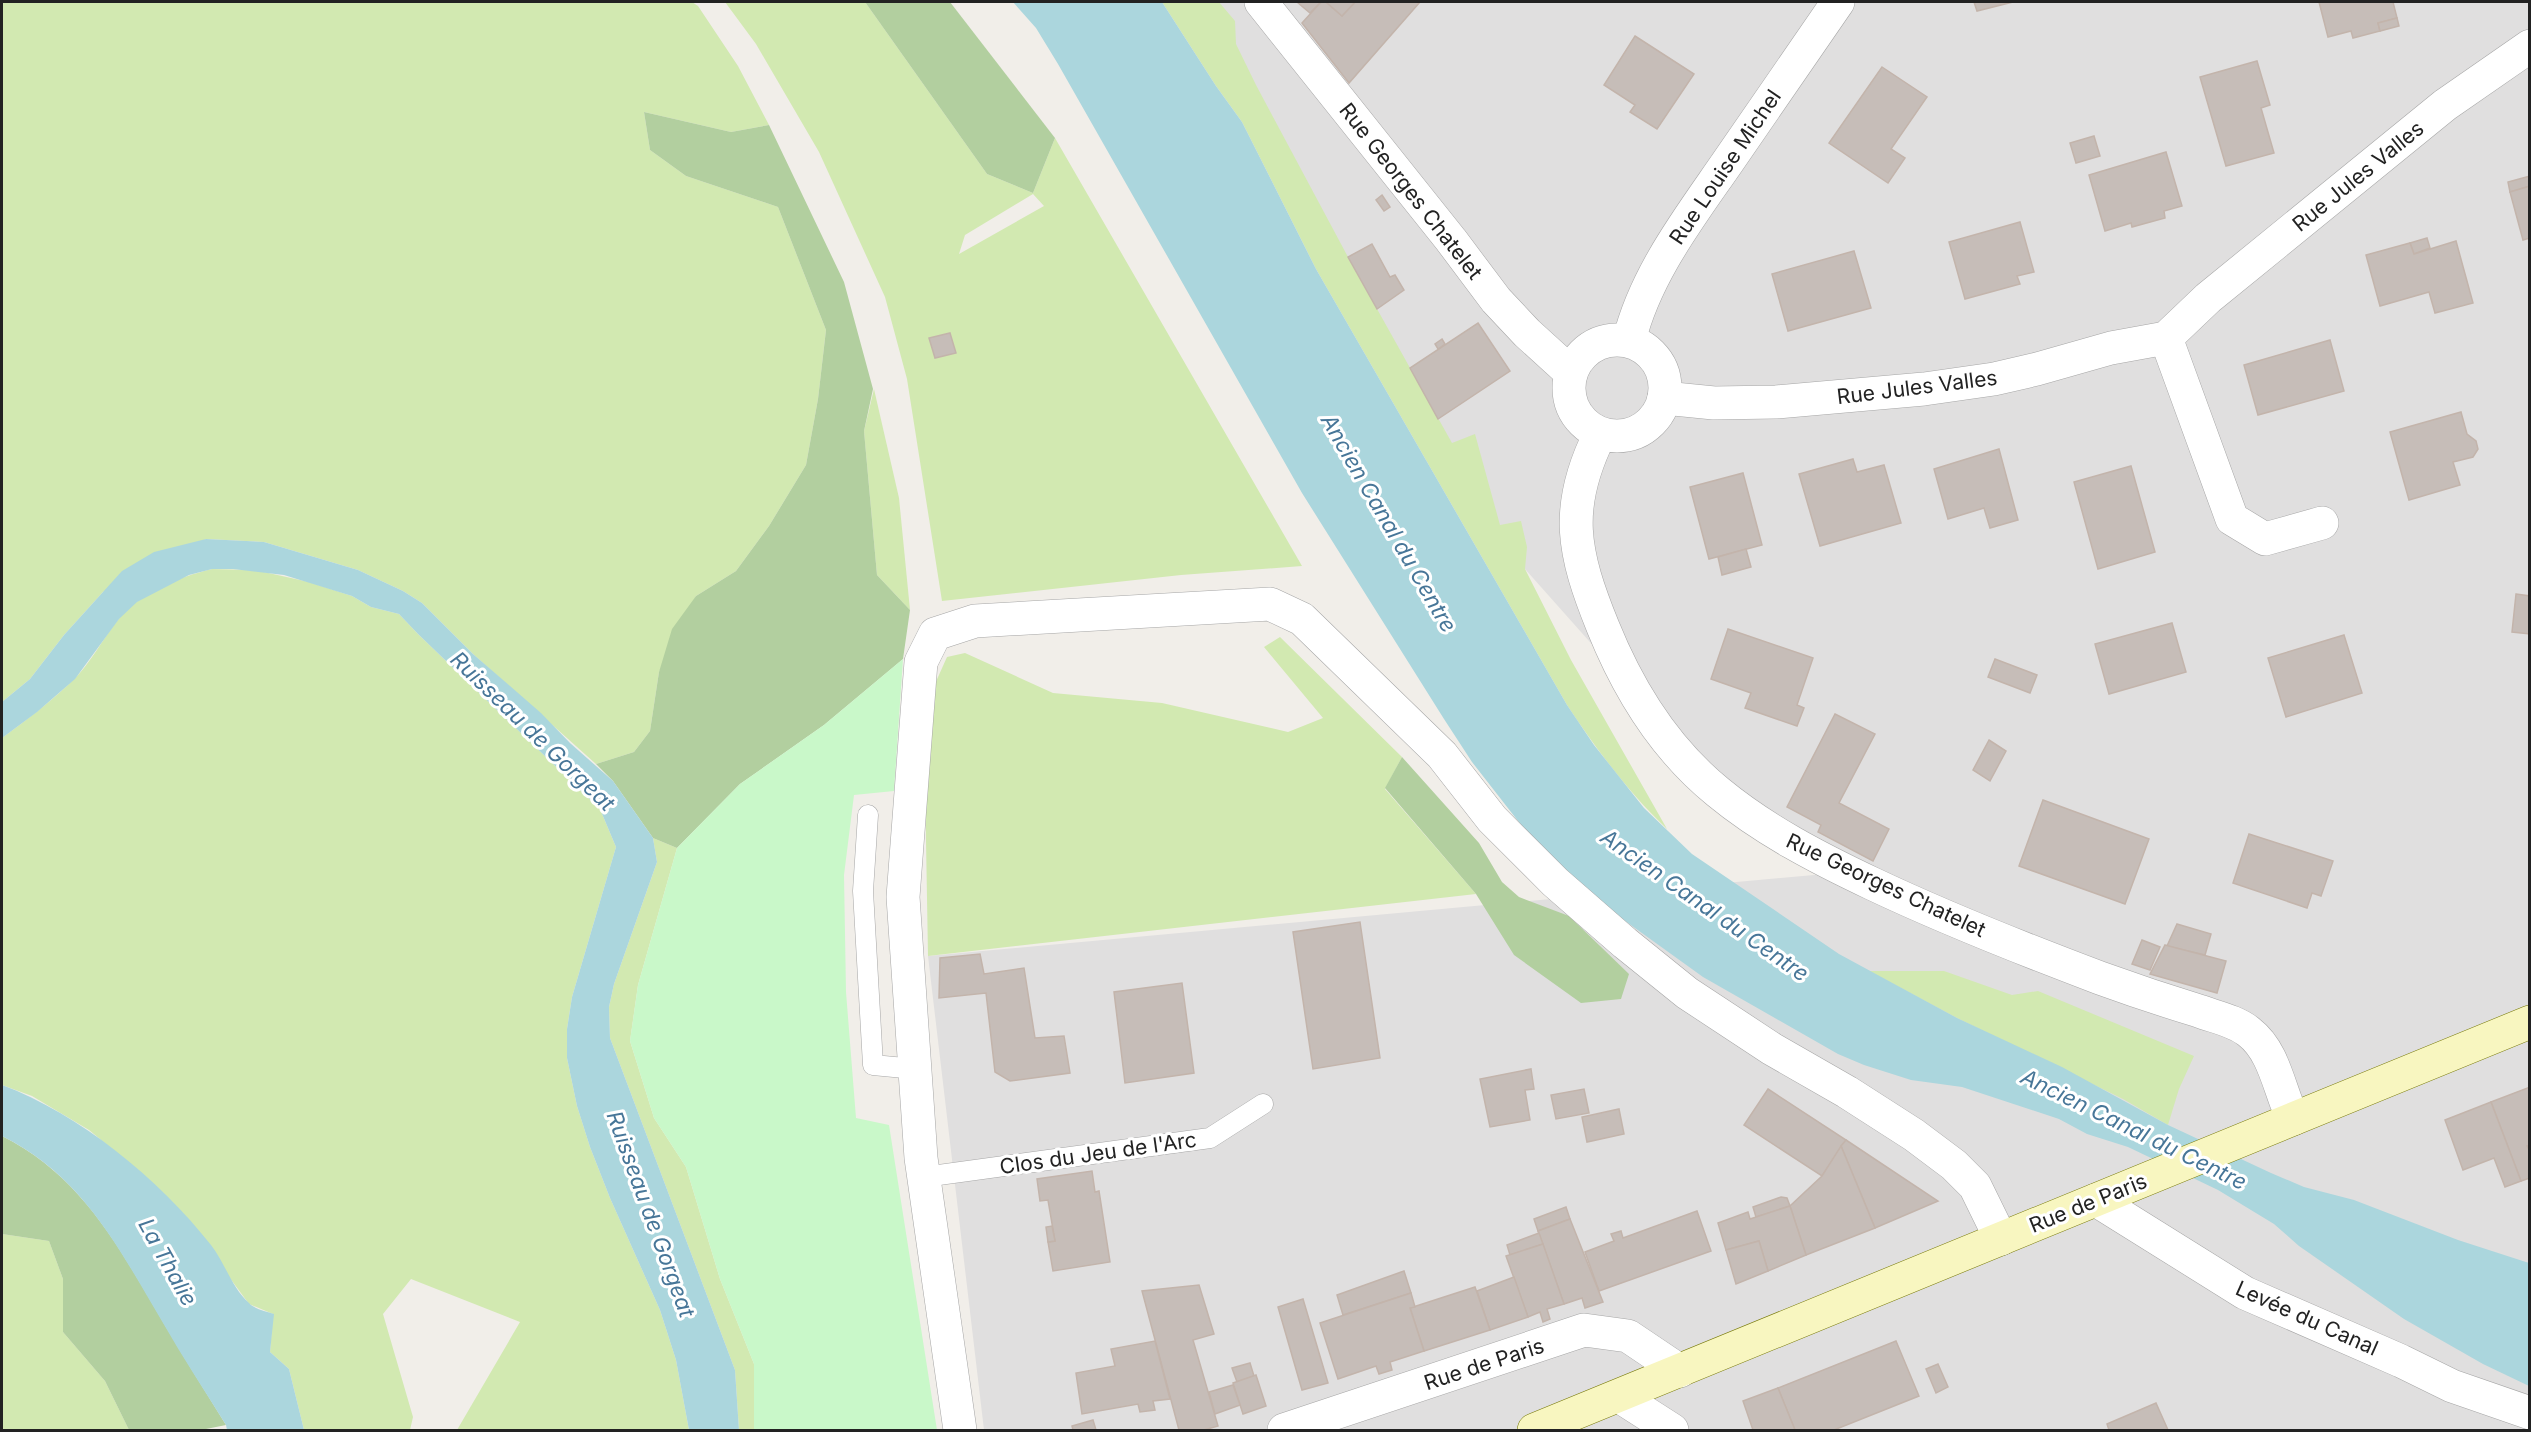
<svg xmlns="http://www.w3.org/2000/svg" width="2531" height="1432" font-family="Inter,sans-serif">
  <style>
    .residential { fill: #e0dfdf }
    .grass { fill: #d2e9b1; fill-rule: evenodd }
    .forest { fill: #b2cf9f }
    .park { fill: #c9f8c9 }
    .water { fill: #abd6dd }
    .building { fill: #c6bdb8; stroke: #c3b4ab; stroke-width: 1.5 }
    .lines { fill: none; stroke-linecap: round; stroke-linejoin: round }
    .service-casing { stroke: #a6a6a6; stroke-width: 21 }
    .minor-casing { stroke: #a6a6a6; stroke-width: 34 }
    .secondary-casing { stroke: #777908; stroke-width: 34 }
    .service { stroke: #fff; stroke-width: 20 }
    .minor { stroke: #fff; stroke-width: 33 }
    .secondary { stroke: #f8f6c0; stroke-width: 33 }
    .labels { text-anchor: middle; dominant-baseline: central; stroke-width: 6; stroke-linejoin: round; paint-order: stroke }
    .street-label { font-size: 21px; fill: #222; stroke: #fff }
    .water-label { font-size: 22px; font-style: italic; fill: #477698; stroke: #fff }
  </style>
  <rect width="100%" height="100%" fill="#f1eee9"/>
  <path class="residential" d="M1167,2H2529V1430H984L928,956L1847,872L1717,785L1525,569Z"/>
  <g class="grass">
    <path d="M2,2H692L698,6L738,66L769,125L731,132L644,112L650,150L686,176L778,207L826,330L818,399L806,465L769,526L736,571L696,596L659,672L650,731L634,752L596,764L473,654L422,603L403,591L358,570L264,542L206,539L103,592L64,635L30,679L2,702Z"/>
    <path d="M725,2H865L987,174L1033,193L1055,138L1302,566L1181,575L942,601L907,379L885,297L819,152L756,44ZM1033,194L1044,206L959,254L965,235Z"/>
    <path d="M1162,2H1219L1235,21L1236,44L1256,85L1348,257L1452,443L1475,434L1500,525L1521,521L1527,547L1525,569L1571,660L1667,829C1628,792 1597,750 1567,705L1316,269L1242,122L1216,86Z"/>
    <path d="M874,389L899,498L910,610L877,575L864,431Z"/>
    <path d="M212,569L255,570L309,582L352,596L371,607L399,614L418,634L600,809L616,847L572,997L567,1029V1058L577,1106L590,1147L610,1198L660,1310L676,1360L689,1430H457L520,1322L411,1279L383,1314L413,1417L410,1430H304L289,1369L270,1352L273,1314L249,1304L182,1213L140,1172L89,1130L32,1096L2,1085V738C26,720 51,702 73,680C90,664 102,640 117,621C138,593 179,577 212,569Z"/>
    <path d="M1280,637L1402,757L1385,789L1476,894L928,956L925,783L934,686L947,657L965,653L1053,693L1162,703L1288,732L1323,718L1264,647Z"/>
    <path d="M653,838L677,848L638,985L630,1041L654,1118L686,1167L720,1279L754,1364V1430H739L735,1370L610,1038L609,1007L614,984L657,862Z"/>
    <path d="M1869,971H1944L2012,995L2038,991L2194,1056L2179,1089L2168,1125L2123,1099L1957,1018Z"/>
    <path d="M2,1234L49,1241L63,1279V1332L105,1381L129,1430H2Z"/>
  </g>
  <g class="forest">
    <path d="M865,2H950L1055,138L1033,193L987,174Z"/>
    <path d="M644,112L731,132L769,125L844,282L873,389L864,431L877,575L910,610L903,659L824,725L740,784L677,848L653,838L613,781L596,764L634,752L650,731L659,672L672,629L696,596L736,571L769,526L806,465L818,399L826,330L778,207L686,176L650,150Z"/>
    <path d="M1402,757L1479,843L1502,882L1519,897L1569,916L1629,974L1621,999L1581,1003L1514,955L1476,894L1385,788Z"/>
    <path d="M2,1136C84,1177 121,1251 166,1327C185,1360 206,1392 226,1425L201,1430H129L105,1381L63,1332V1279L49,1241L2,1234Z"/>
  </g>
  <path class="park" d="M903,659L894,791L854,795L844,875L846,992L856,1118L889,1125L937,1430H754V1364L720,1279L686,1167L654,1118L630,1041L638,985L677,848L740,784L824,725Z"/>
  <g class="water">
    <path d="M1013,2H1162L1216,86L1242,122L1316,269L1567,705L1594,745L1644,808L1692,854L1839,954L1957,1018L2062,1067L2168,1125L2271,1173L2304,1187L2354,1200L2458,1240L2529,1263V1386L2483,1364L2404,1319L2299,1246L2274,1224L2218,1190L2128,1147L2087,1134L2059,1119L1962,1087L1911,1080L1864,1065L1838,1054L1703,977L1603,905L1529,835L1472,762L1444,719L1302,493L1058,64L1036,28Z"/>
    <path d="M206,539L264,542L358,570L403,591L422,603L473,654L541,713L570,743L613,781L653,838L657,862L614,984L609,1007L610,1038L735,1370L739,1430H689L676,1360L660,1310L610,1198L590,1147L577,1106L567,1058V1029L572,997L616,847L600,809L418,634L399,614L371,607L352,596L284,575L233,569H212L189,575L137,602L119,619L75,679L37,712L2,738V702L30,679L64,635L122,571L154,552Z"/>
    <path d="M2,1085C80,1114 159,1179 211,1245C225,1263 232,1288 249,1303C254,1309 266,1311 274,1314L270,1352L289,1369L304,1430H227L226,1425C205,1391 183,1358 163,1323C119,1249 83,1176 2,1136Z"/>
  </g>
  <g class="building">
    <path d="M1297,2H1321L1310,13Z"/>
    <path d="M1321,2H1326L1342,16L1355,2H1420L1349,83L1302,23Z"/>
    <path d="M1326,2H1355L1342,16Z"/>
    <path d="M1974,2H2013L1977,11Z"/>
    <path d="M2319,2H2393L2397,18L2378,23L2380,31L2353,38L2351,31L2328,37Z"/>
    <path d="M2397,18L2399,26L2380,31L2378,23Z"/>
    <path d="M1635,36L1694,74L1657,129L1630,112L1635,105L1604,85Z"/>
    <path d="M2257,61L2270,105L2261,108L2274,153L2226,166L2200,77Z"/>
    <path d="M1882,67L1927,97L1891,149L1905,158L1888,183L1829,143Z"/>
    <path d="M2094,136L2100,156L2076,163L2070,143Z"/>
    <path d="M2166,152L2182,206L2164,211L2165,218L2132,227L2131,223L2105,231L2089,175Z"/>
    <path d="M2530,176V186L2510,192L2508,182Z"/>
    <path d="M2530,186V238L2523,240L2510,192Z"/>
    <path d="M1382,195L1390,207L1384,211L1376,200Z"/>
    <path d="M2020,222L2034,272L2017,276L2020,284L1965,299L1949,242Z"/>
    <path d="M2427,238L2430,248L2414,254L2410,243Z"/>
    <path d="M2456,241L2473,303L2435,313L2429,292L2380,306L2366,255L2410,243L2414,254Z"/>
    <path d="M1372,244L1390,277L1395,275L1404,290L1377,309L1348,257Z"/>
    <path d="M1854,251L1871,308L1788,331L1772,274Z"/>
    <path d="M1478,323L1510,371L1438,419L1410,368Z"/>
    <path d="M950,333L956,353L935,358L929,338Z"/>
    <path d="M1442,339L1445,344L1438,349L1435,344Z"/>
    <path d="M2330,340L2344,391L2258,415L2244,365Z"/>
    <path d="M2461,412L2467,434L2476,441L2478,449L2473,457L2453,462L2460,485L2409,500L2390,432Z"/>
    <path d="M1999,449L2018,520L1990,528L1984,508L1948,519L1934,469Z"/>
    <path d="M1853,459L1857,472L1884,465L1901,523L1820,546L1799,474Z"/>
    <path d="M2131,466L2155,552L2098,569L2074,482Z"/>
    <path d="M1743,473L1762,545L1709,559L1690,487Z"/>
    <path d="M1746,549L1751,567L1722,575L1718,557Z"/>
    <path d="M2516,594L2530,596V634L2512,632Z"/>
    <path d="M2172,623L2186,672L2109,694L2095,644Z"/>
    <path d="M1728,629L1813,658L1797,705L1804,708L1797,726L1745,708L1751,693L1711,679Z"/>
    <path d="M2344,635L2362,693L2286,717L2268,658Z"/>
    <path d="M1995,659L2037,675L2030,693L1988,677Z"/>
    <path d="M1835,714L1875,734L1839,803L1889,829L1873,861L1818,832L1821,825L1787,807Z"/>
    <path d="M1989,740L2006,751L1990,781L1973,770Z"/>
    <path d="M2043,800L2149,839L2125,904L2019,866Z"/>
    <path d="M2249,834L2333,861L2321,896L2312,893L2307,908L2233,883Z"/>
    <path d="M1360,922L1380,1058L1313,1069L1293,932Z"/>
    <path d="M2177,924L2211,934L2205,955L2167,946Z"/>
    <path d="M2142,940L2160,947L2150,970L2132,964Z"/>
    <path d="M2165,945L2226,961L2217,993L2150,974Z"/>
    <path d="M980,954L984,974L1024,968L1035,1038L1064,1036L1070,1073L1010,1081L995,1072L986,993L939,998L940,958Z"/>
    <path d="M1182,983L1194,1073L1125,1083L1114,992Z"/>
    <path d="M1531,1069L1534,1089L1525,1090L1530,1120L1490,1127L1480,1079Z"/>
    <path d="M2530,1087V1145L2527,1146L2530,1152V1178L2521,1181L2491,1102Z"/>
    <path d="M1584,1089L1589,1113L1556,1119L1551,1095Z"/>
    <path d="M1768,1089L1846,1140L1822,1176L1744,1125Z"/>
    <path d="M2491,1102L2521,1181L2505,1187L2494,1158L2463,1170L2445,1120Z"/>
    <path d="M1619,1109L1624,1134L1587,1142L1582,1117Z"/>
    <path d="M1846,1140L1938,1201L1875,1228L1841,1146Z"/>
    <path d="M1841,1146L1875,1228L1806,1255L1790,1206L1822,1176Z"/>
    <path d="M1092,1171L1095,1192L1099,1191L1110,1262L1053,1271L1048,1242L1055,1241L1048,1200L1040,1201L1037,1179Z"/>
    <path d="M1781,1197L1787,1198L1790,1206L1756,1217L1753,1207Z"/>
    <path d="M1790,1206L1806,1255L1768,1271L1759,1241L1726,1250L1718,1223L1748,1212L1750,1219Z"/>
    <path d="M1566,1207L1570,1219L1538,1231L1534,1219Z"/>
    <path d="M1697,1211L1711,1251L1599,1291L1585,1252L1614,1241L1611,1234L1621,1231L1623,1238Z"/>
    <path d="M1570,1219L1603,1302L1585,1308L1582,1298L1564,1304L1538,1231Z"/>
    <path d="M1052,1226L1055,1241L1048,1242L1046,1227Z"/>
    <path d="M1539,1233L1543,1244L1510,1255L1507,1245Z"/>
    <path d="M1759,1241L1768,1271L1736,1284L1726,1250Z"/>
    <path d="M1543,1244L1564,1304L1547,1309L1550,1319L1543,1322L1540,1312L1528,1317L1506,1256Z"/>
    <path d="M1404,1271L1411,1293L1343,1315L1337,1295Z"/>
    <path d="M1514,1277L1528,1317L1490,1330L1477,1291Z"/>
    <path d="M1199,1285L1214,1334L1193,1340L1218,1426L1204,1430H1179L1142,1291Z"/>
    <path d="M1475,1287L1490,1330L1424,1351L1410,1308Z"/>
    <path d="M1411,1293L1415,1307L1410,1308L1424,1351L1390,1362L1392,1370L1379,1374L1376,1366L1338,1379L1320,1323Z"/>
    <path d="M1303,1299L1328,1383L1302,1390L1278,1307Z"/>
    <path d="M1155,1341L1170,1399L1153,1401L1155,1410L1140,1412L1138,1404L1082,1414L1076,1373L1115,1366L1111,1349Z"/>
    <path d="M1896,1341L1919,1396L1834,1430H1795L1778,1388Z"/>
    <path d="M1250,1363L1254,1376L1237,1382L1232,1368Z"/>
    <path d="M1938,1364L1948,1387L1936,1393L1926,1369Z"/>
    <path d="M1256,1375L1266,1406L1243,1414L1233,1383Z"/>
    <path d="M1233,1385L1240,1405L1215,1414L1209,1392Z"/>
    <path d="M1778,1388L1795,1430H1753L1743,1401Z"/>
    <path d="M2156,1403L2168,1430H2109L2107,1424Z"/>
    <path d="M1093,1420L1096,1430H1073L1072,1426Z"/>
  </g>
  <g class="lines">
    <g class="service-casing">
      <g id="service">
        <path d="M868,815L863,891L873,1065L915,1069"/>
        <path d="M924,1177L1210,1138L1263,1104"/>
      </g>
    </g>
    <g class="minor-casing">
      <g id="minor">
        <path d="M1261,2L1451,240L1496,300L1527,333L1571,373"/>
        <path d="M2166,338L2232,519L2265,539L2322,523"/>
        <circle cx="1617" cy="388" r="48"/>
        <path d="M1629,341C1645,275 1689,218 1727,163C1764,109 1801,55 1838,2"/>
        <path d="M1664,398L1714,403L1776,402L1924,389L1994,379L2037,369L2111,348L2166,338L2208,298L2445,105L2530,46"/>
        <path d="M1600,434C1563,508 1573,553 1603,627C1628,689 1665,749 1718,792C1764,830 1818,858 1873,884C1947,919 2023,949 2100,978C2133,990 2166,1001 2199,1011C2215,1017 2236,1021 2249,1032C2275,1052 2279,1090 2293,1119"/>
        <path d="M2096,1200L2245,1293L2401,1361L2452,1386L2530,1413"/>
        <path d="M1619,1396L1672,1430"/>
        <path d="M960,1430L921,1158L903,897L921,662L935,634L975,621L1270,604L1302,619L1442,755L1492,819L1555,882L1625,943L1687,993L1772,1049L1847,1092L1914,1135L1954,1165L1975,1186L2001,1239"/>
        <path d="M1284,1430L1584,1330L1628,1336L1680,1371"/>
      </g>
    </g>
    <g class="secondary-casing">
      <path id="secondary" d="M1534,1430L2530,1022"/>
    </g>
    <use href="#service" class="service"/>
    <use href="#minor" class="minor"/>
    <use href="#secondary" class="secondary"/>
  </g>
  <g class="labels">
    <g class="street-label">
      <text transform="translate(1725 167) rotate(-56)">Rue Louise Michel</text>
      <text transform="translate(2358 176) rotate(-39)">Rue Jules Valles</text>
      <text transform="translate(1411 191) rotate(52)">Rue Georges Chatelet</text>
      <text transform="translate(1917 387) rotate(-7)">Rue Jules Valles</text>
      <text transform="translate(1886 885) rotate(25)">Rue Georges Chatelet</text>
      <text transform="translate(1098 1153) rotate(-8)">Clos du Jeu de l'Arc</text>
      <text transform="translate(2088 1203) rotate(-22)">Rue de Paris</text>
      <text transform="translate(2307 1318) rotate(24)">Levée du Canal</text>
      <text transform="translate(1484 1364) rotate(-18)">Rue de Paris</text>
    </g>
    <g class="water-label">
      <text transform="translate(1389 523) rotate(60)">Ancien Canal du Centre</text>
      <text transform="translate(533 731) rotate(44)">Ruisseau de Gorgeat</text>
      <text transform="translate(1705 905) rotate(35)">Ancien Canal du Centre</text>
      <text transform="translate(2134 1129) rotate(26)">Ancien Canal du Centre</text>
      <text transform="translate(651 1214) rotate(70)">Ruisseau de Gorgeat</text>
      <text transform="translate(168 1262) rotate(61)">La Thalie</text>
    </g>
  </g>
  <rect width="2531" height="1432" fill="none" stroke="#222222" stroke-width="6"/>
</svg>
